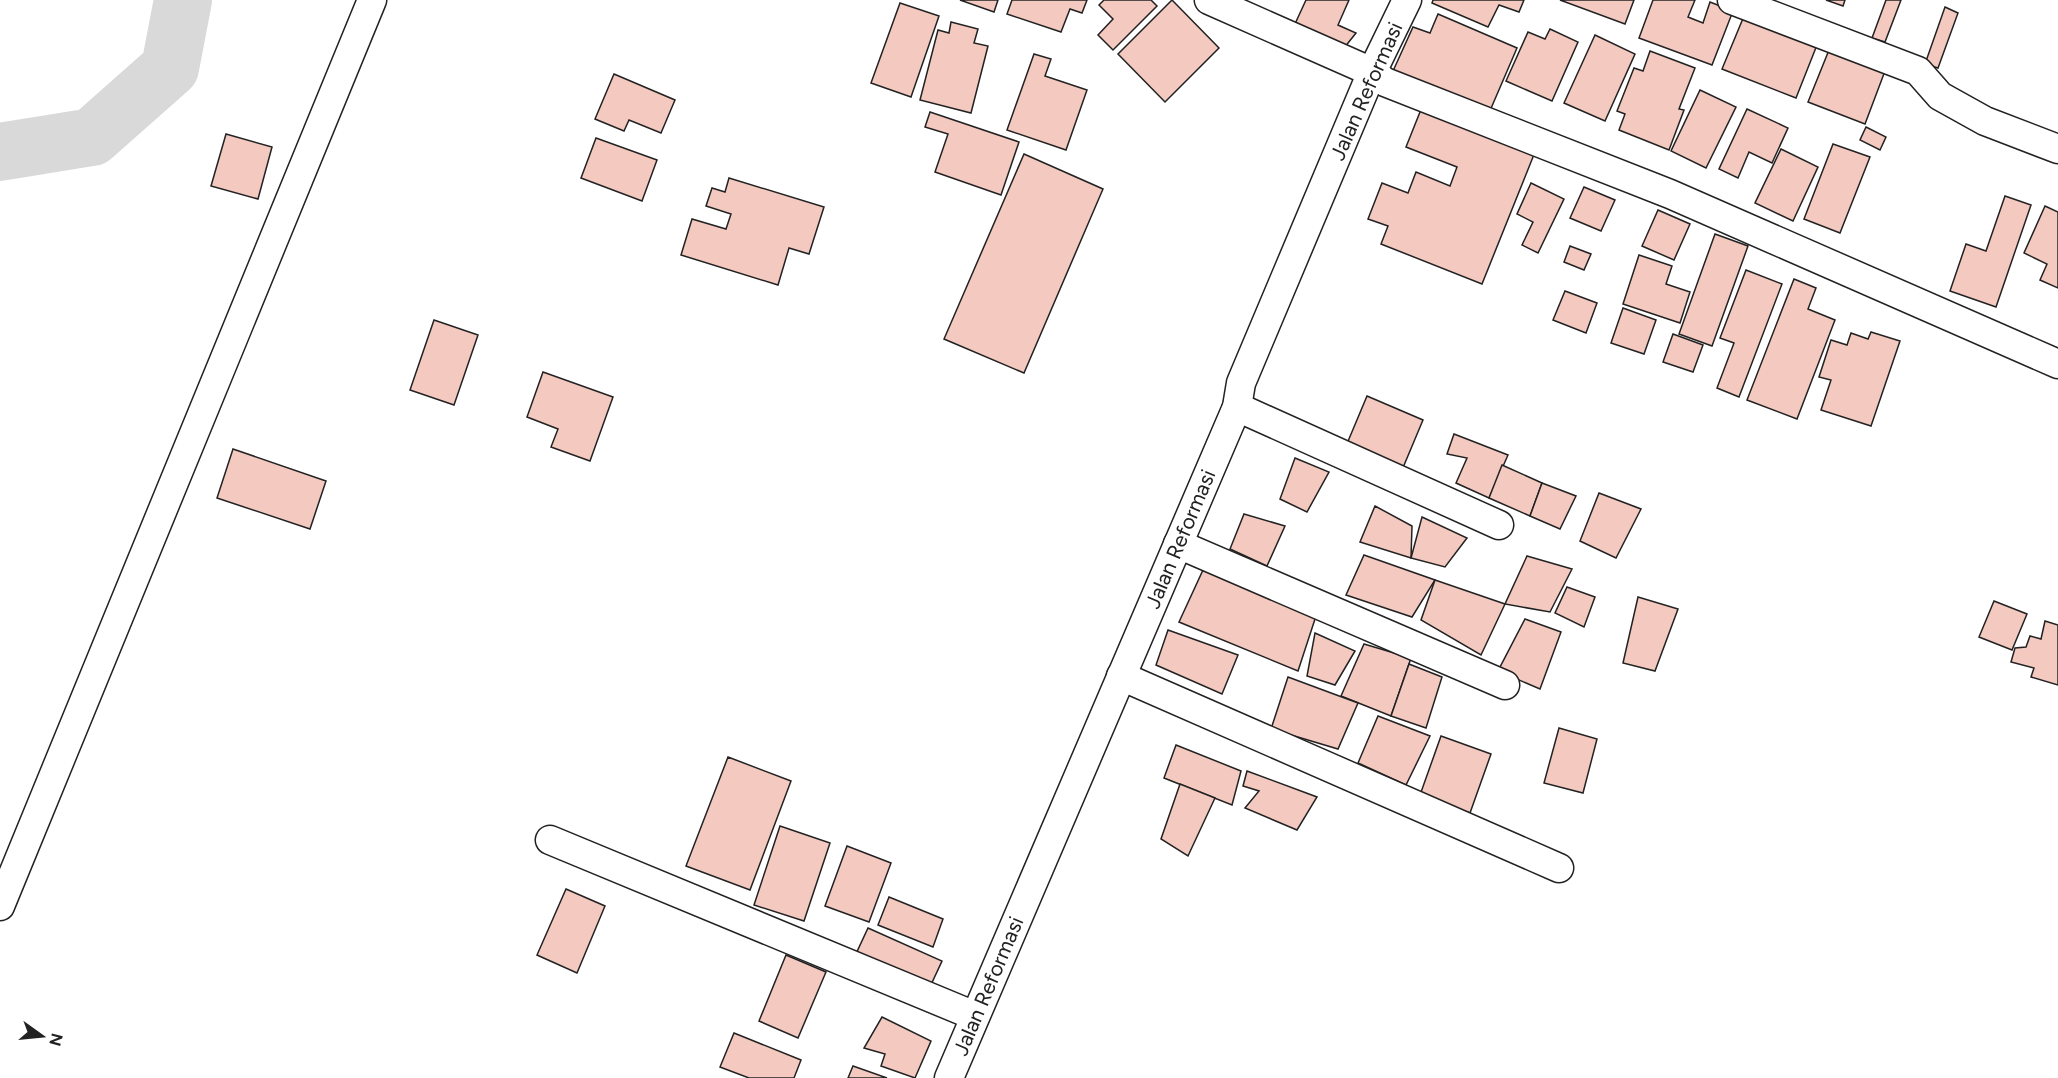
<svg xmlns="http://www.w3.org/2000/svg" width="2058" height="1078" font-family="Figtree,sans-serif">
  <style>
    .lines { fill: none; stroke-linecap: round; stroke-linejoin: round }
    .river { stroke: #d9d9d9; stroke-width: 58 }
    .building { fill: #f3c9c0; stroke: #222; stroke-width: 1.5 }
    .minor-casing { stroke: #222; stroke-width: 31 }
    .minor { stroke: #fff; stroke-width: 28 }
    .labels { text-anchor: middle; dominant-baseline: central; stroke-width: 4.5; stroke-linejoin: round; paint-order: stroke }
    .street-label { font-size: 21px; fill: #222; stroke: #fff }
  </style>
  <rect width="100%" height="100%" fill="#fff"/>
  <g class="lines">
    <path class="river" d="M0,152L92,137L170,68L183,0"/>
  </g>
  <g class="building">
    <path d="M960,0H998L994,12Z"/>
    <path d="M1012,0H1087L1082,13L1070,9L1061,32L1007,14Z"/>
    <path d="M1104,0H1151L1157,6L1113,50L1098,35L1113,19L1099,5Z"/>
    <path d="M1172,0L1219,48L1165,102L1118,54Z"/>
    <path d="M1306,0H1349L1338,25L1356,33L1344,48L1294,26Z"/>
    <path d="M1433,0H1524L1519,12L1499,5L1488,27L1432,3Z"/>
    <path d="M1560,0H1634L1625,24Z"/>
    <path d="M1653,0H1695L1688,17L1703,23L1710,2L1733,11L1712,65L1639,38Z"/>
    <path d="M1826,0H1845L1843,6Z"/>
    <path d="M1886,0H1901L1885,42L1872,38Z"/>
    <path d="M900,3L939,16L911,97L871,83Z"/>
    <path d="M1945,7L1958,13L1938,68L1925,64Z"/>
    <path d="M1438,14L1517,48L1489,113L1393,71L1413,27L1430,33Z"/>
    <path d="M1744,16L1817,45L1796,98L1722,69Z"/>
    <path d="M951,22L978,29L974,43L988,46L971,113L920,100L938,30L949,33Z"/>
    <path d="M1550,29L1578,42L1552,101L1506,81L1528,32L1545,39Z"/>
    <path d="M1595,35L1635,54L1605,121L1564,103Z"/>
    <path d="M1829,50L1885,71L1865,124L1808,102Z"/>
    <path d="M1650,51L1695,68L1679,109L1684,110L1669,150L1619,130L1625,114L1617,111L1634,68L1643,71Z"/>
    <path d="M1034,54L1051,59L1045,76L1087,90L1066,150L1007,130Z"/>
    <path d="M614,74L675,100L661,133L629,120L624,131L595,119Z"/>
    <path d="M1700,90L1736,107L1706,168L1671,151Z"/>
    <path d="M1422,107L1535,152L1482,284L1381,244L1388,226L1368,219L1382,183L1408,193L1416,172L1450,186L1457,167L1406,147Z"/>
    <path d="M1747,109L1788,128L1772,163L1749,152L1738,178L1719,169Z"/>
    <path d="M930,112L1019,142L1001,195L935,172L948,134L925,127Z"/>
    <path d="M1866,127L1886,137L1880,150L1860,140Z"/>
    <path d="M226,134L272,147L258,199L211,186Z"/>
    <path d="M596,138L657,160L642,201L581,178Z"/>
    <path d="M1833,144L1870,157L1840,233L1804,219Z"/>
    <path d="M1781,149L1818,167L1793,221L1755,203Z"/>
    <path d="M1024,154L1103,189L1024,373L944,339Z"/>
    <path d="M729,178L824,207L809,254L789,248L778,285L681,255L692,219L726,229L731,214L706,206L712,188L725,192Z"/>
    <path d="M1531,183L1564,199L1538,253L1522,245L1533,222L1517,214Z"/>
    <path d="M1584,187L1615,200L1601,231L1570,218Z"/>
    <path d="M2005,196L2031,205L1996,307L1950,291L1966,244L1986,251Z"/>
    <path d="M2045,206L2058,212V288L2040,280L2047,264L2024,253Z"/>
    <path d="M1658,210L1690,224L1674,260L1642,246Z"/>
    <path d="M1715,234L1748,246L1712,346L1679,334Z"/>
    <path d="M1570,246L1591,254L1584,270L1564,262Z"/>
    <path d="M1639,255L1672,266L1666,284L1690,292L1680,323L1623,304Z"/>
    <path d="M1746,270L1782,284L1739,397L1717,388L1734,343L1720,338Z"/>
    <path d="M1794,279L1816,288L1808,309L1835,320L1797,419L1747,400Z"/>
    <path d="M1565,291L1597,303L1586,333L1553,320Z"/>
    <path d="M1623,308L1656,320L1644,354L1611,343Z"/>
    <path d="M434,320L478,335L454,405L410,390Z"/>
    <path d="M1871,332L1900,341L1871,426L1821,410L1831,380L1819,377L1831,340L1847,345L1851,333L1868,339Z"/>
    <path d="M1673,334L1703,345L1693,372L1663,362Z"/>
    <path d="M543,372L613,397L590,461L551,447L558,429L527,417Z"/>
    <path d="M1367,396L1423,420L1402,470L1346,446Z"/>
    <path d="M1454,434L1508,455L1489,498L1456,483L1467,458L1447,454Z"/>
    <path d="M233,449L326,481L310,529L217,498Z"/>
    <path d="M1295,458L1329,472L1307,512L1280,499Z"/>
    <path d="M1502,465L1542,483L1530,516L1489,498Z"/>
    <path d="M1542,483L1576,496L1560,529L1530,516Z"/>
    <path d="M1599,493L1641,509L1616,558L1580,541Z"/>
    <path d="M1375,506L1412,526L1411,558L1360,542Z"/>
    <path d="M1244,514L1285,526L1267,566L1230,549Z"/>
    <path d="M1422,517L1467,538L1445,567L1411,558Z"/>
    <path d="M1364,555L1435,580L1412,617L1346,595Z"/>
    <path d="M1527,556L1572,569L1550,612L1505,604Z"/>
    <path d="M1203,570L1316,616L1298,671L1179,622Z"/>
    <path d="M1435,580L1505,604L1481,655L1421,620Z"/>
    <path d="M1567,587L1595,597L1584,627L1555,613Z"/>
    <path d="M1638,597L1678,609L1655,671L1623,663Z"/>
    <path d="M1994,601L2027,614L2012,650L1979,637Z"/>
    <path d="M1525,619L1561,632L1540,689L1498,671Z"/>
    <path d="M2045,621L2058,625V685L2031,677L2034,668L2011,662L2015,648L2026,647L2030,636L2041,639Z"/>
    <path d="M1168,630L1238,655L1222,694L1156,665Z"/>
    <path d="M1315,633L1355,651L1335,685L1307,676Z"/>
    <path d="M1364,644L1411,658L1391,716L1341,696Z"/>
    <path d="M1409,664L1442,677L1426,728L1391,716Z"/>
    <path d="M1288,677L1358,703L1338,749L1271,729Z"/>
    <path d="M1378,716L1430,736L1406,785L1358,763Z"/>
    <path d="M1559,728L1597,739L1583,793L1544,783Z"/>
    <path d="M1441,736L1491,754L1470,813L1420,795Z"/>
    <path d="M1176,745L1241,771L1232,805L1164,778Z"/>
    <path d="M728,757L791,781L750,890L686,866Z"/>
    <path d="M1247,771L1317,797L1297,830L1245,808L1259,791L1243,786Z"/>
    <path d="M1180,784L1215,798L1188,856L1161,839Z"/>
    <path d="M780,826L830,843L804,921L754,905Z"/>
    <path d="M847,846L891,863L869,922L825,906Z"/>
    <path d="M566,889L605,906L577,973L537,955Z"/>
    <path d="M889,897L943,919L933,947L878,925Z"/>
    <path d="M868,928L942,961L929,989L855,956Z"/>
    <path d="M786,955L826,972L798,1038L759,1021Z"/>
    <path d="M882,1017L931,1041L915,1078L881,1066L885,1054L864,1048Z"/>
    <path d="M734,1033L801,1060L794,1078H749L720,1067Z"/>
    <path d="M853,1066L887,1078H848Z"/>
  </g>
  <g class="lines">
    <g class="minor-casing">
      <g id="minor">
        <path d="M1209,0L1372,72L1385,82L1670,194L2058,364"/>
        <path d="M1732,0L1918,71L1940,96L1985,121L2058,149"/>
        <path d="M1237,407L1499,525"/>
        <path d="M1178,544L1505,685"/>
        <path d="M1121,676L1559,868"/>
        <path d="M550,840L975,1016"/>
        <path d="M0,906L372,0"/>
        <path d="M949,1078L1237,407L1241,383L1372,72L1407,0"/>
      </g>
    </g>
    <use href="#minor" class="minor"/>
  </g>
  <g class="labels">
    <g class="street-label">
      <text transform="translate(1366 91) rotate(-66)">Jalan Reformasi</text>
      <text transform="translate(1180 539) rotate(-67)">Jalan Reformasi</text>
      <text transform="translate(988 986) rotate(-67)">Jalan Reformasi</text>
    </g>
  </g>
  <g transform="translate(42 1036) rotate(105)" stroke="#ffffff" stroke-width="4.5" paint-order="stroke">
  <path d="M0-4.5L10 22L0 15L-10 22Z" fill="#222222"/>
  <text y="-9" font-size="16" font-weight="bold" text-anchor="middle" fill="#222222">N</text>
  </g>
</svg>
